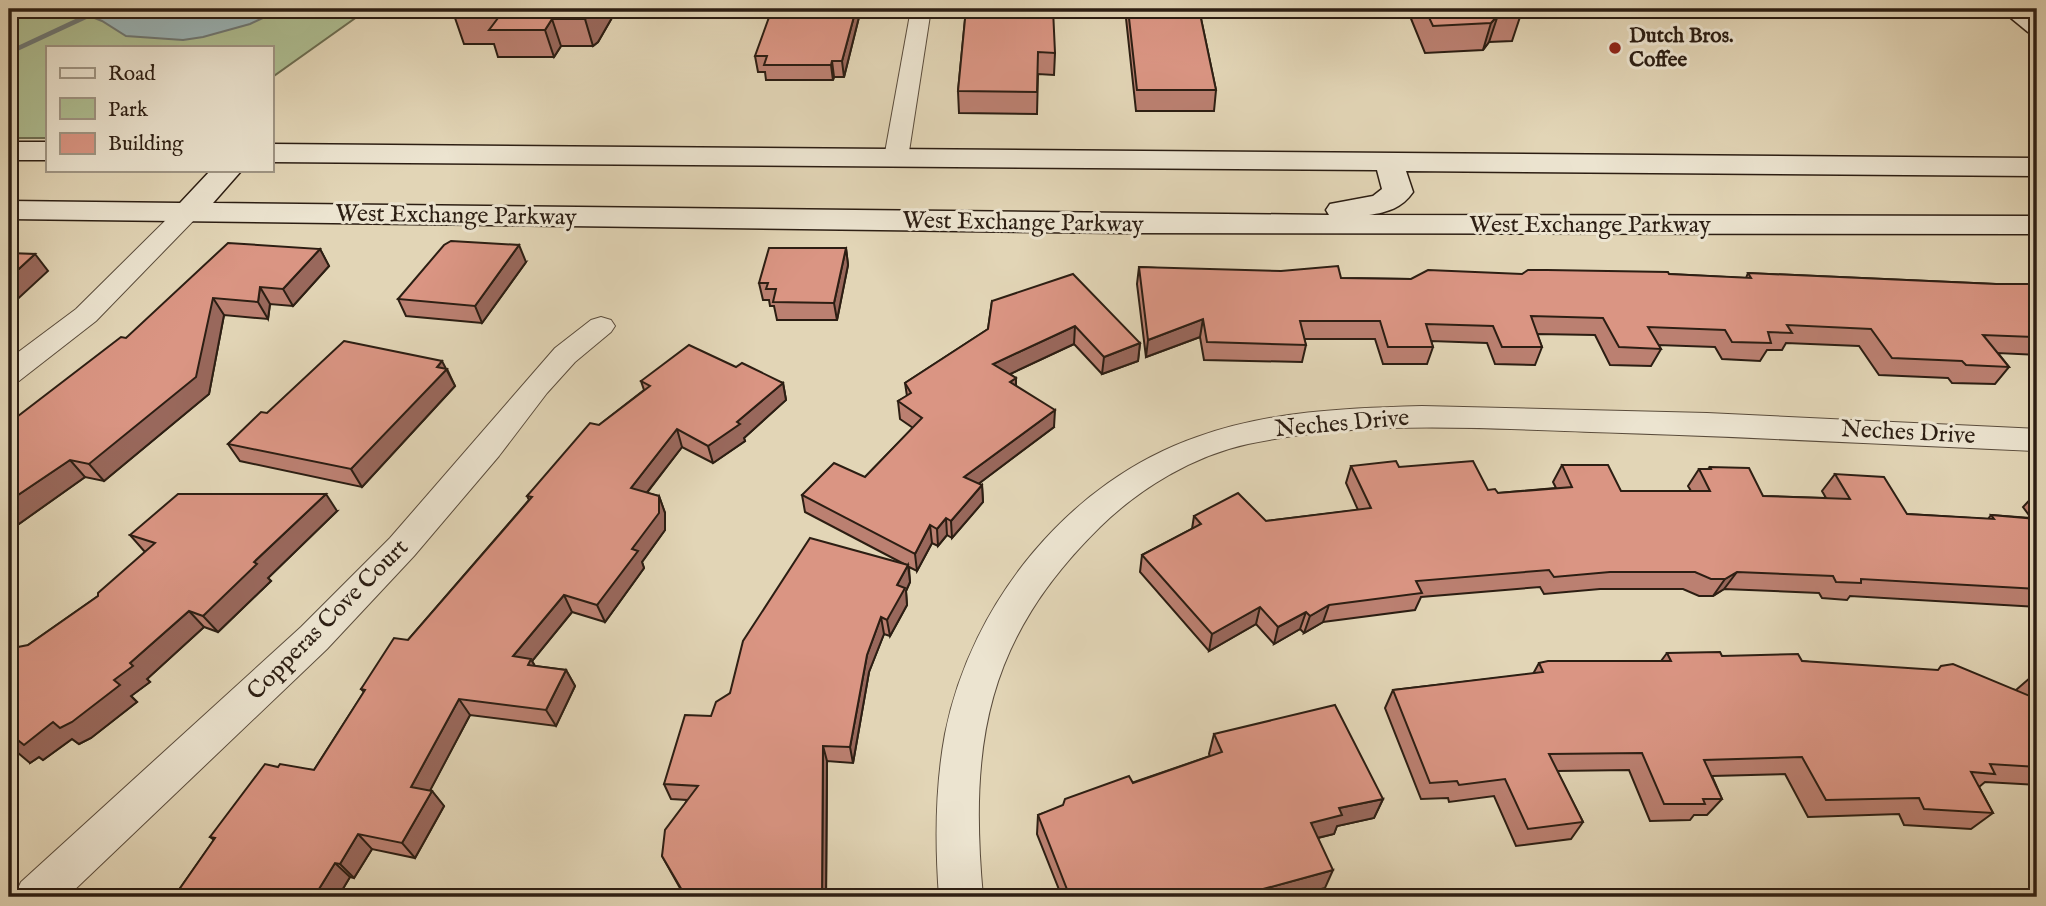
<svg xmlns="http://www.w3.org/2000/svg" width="2046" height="906" font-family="'IM FELL English',serif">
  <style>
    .green { fill: #aebe92; stroke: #6d6e52; stroke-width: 2 }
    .water { fill: #9ab6ba; stroke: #6e7977; stroke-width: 2 }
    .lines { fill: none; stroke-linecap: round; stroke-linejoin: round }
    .stream { fill: #6e7977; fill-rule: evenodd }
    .street-casing { stroke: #5a4c3c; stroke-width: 2 }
    .secondary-casing { stroke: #2c1e13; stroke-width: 3 }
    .street { fill: #ece4d0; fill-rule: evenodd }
    .secondary { fill: #ece4d0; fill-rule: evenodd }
    .wall { fill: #bb8071; stroke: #2c1e13; stroke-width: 2 }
    .shaded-wall { fill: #99685c; stroke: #2c1e13; stroke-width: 2 }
    .building { fill: #da9583; stroke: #2c1e13; stroke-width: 2 }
    .poi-dot { fill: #8f2418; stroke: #ece4d0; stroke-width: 2.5 }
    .labels { text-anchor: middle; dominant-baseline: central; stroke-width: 6; stroke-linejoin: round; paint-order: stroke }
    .far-poi-label { font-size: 21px; font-weight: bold; fill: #2c1e13; stroke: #ece4d0; text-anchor: start }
    .street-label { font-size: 24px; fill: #2c1e13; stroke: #ece4d0 }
  </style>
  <rect width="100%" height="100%" fill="#e2d5b6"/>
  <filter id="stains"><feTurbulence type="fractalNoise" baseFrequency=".00286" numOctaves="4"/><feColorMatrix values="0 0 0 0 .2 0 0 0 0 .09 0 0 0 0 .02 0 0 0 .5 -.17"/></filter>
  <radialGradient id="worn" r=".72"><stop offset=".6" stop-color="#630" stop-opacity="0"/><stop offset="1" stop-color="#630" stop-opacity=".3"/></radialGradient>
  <path class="green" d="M9,9H368L271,78V47H47V138H9Z"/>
  <path class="water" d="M29,9H282L250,24L203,37L183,40L126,36L102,21L75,10Z"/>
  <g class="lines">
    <path class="stream" d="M86,14L93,16L9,55V50Z"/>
    <g class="street-casing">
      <g id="street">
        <path d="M911,9H931L908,158L904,163H888L884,158Z"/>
        <path d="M187,205L196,208L200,213L196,218L96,321L19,381L9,384V359L76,309L178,208Z"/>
        <path d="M601,317L611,320L615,326L611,332L575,362L547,393L499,456L414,556L327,649L67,897H14L21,882L301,627L390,538L555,348L591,320Z"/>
        <path d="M1422,406L1707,413L2037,429V451C1888,445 1740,436 1591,432C1477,428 1361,420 1248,444C1193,456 1140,488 1100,527C986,639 969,743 983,897H939C935,843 935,788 945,734C971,602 1070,481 1197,437C1269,411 1346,408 1422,406Z"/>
      </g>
    </g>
    <g class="secondary-casing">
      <g id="secondary">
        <path d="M2000,9H2027L2037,16V34L2028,32Z"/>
        <rect x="9" y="142" width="38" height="18"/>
        <path d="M271,144L2037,158V176L1406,171L1413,192C1402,208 1388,212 1369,215L2037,216V234L1124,233L9,219V201L180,203L211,170H242L213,203L1329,215L1326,210L1330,204L1373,196L1382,189L1377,170L271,162Z"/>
      </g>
    </g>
    <use href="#street" class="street"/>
    <use href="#secondary" class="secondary"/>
  </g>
  <g class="wall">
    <path d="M617,9L598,42L593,46H561L554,57H498L494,44H464L455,18Z"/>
    <path d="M861,9L844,77H834L833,80H766L765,72H758L755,56Z"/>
    <path d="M966,9L1055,53L1054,75L1038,74L1037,114L959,113L958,91Z"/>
    <path d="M1125,9H1199L1216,90L1214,111H1136Z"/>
    <path d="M1407,9H1517L1521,14L1512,41L1489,42L1483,50L1425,53Z"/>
    <path d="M846,248L848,265L837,320H777L774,306H770L769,300H763L759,283Z"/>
    <path d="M320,249L329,266L293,306L270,304L268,319L224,315L209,394L104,481L85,477L9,531L126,338Z"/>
    <path d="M526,262L482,323L406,316L398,299Z"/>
    <path d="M1139,267L1341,278L1411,279L1522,274H1669L1746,278L1748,273L1996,284H2037V355L1998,353L2009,367L1995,384L1952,383L1948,378L1879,375L1859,346L1786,343L1782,350H1767L1760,361L1722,359L1715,347L1658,345L1661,349L1651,366L1610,365L1595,335L1537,334L1542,347L1535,365L1495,364L1487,343L1431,341L1433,347L1427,364H1383L1375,339H1304L1306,345L1302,362L1204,360L1200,337L1146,357L1137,284Z"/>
    <path d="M992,301L1140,343L1138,361L1102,374L1074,344L1010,374L1016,378V386L1054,427L978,484L982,485L983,502L952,538L947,535L938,546L932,543L917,571L909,567L910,582L906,591L907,605L890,636L884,634L869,672L853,763L827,761L826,897H685L662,856L687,800L671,799L664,784L711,716L730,693L904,564L805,512L802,495L865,477L913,428L900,419L898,401L907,396L905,383L988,329Z"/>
    <path d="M736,367L783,383L786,400L744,438L745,441L713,463L682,447L647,493L659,496L665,513V530L642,562L644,568L605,622L572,612L532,661L535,666L566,670L575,686L556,726L470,715L430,790L432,791L444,806L415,858L372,849L354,878L350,877L338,897H181L176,894L214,840L210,837L278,767L314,770L364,692L361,689L408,640L529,500L527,496L599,425L644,390L641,381Z"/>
    <path d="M447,369L455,386L362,487L240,461L228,444L267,413Z"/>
    <path d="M1562,465L1621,491H1691L1688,486L1699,469H1708L1710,467L1763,496L1826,498L1822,491L1835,474L1907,514L1988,519L1991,515L2031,518L2023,507L2037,492V607L1850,596L1847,600L1822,598L1819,593L1724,589L1713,596H1699L1683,589H1600L1544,594L1540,587L1421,597L1415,610L1323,622L1304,633L1300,629L1274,644L1256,624L1209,651L1140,572L1142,555L1192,529L1194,516L1266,521L1358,510L1346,483L1351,466L1399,467L1488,490L1498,493L1556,488L1553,482Z"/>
    <path d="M337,511L268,578L271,581L218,632L204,627L147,679L150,682L131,696L137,702L91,738L79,744L72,739L43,760L39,757L30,763L28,645L98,596L145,552L130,535Z"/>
    <path d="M1667,653L1802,661L2016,690L2031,677L2037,678V785L1985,782L1979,787L1993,813L1971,829L1904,825L1899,814L1808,817L1785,774L1712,776L1722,799L1707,815H1694L1690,820L1650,821L1629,770L1557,771L1583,822L1571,839L1516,846L1494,796L1449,802L1448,798L1421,799L1385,708L1393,690L1533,674L1539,663L1661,661Z"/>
    <path d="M1214,734L1383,799L1374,818L1337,826L1334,834L1318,838L1325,888L1292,897H1062L1037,834L1038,815L1210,756L1209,754Z"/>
  </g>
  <g class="shaded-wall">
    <path d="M595,9H617L598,42L593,46L585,19Z"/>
    <path d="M856,9H861L844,77L842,61Z"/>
    <path d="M1498,15L1489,42L1483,50L1491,23Z"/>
    <path d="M552,19L561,46L554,57L545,30Z"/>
    <path d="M832,61L834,77L833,80L831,65Z"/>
    <path d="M519,245L526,262L482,323L475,306Z"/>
    <path d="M846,248L848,265L837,320L834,303Z"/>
    <path d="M320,249L329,266L293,306L283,289Z"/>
    <path d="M35,254L48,271L9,307V278Z"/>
    <path d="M260,287L270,304L268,319L258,302Z"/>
    <path d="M213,298L224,315L209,394L104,481L89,464Z"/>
    <path d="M1203,319L1200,337L1146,357L1148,340Z"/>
    <path d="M1075,326L1074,344L993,382V364Z"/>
    <path d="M1140,343L1138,361L1102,374L1104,357Z"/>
    <path d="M442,361L455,386L362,487L351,469Z"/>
    <path d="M1016,378V395L1010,382Z"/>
    <path d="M783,383L786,400L744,438L745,441L713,463L708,446Z"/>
    <path d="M1055,410L1054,427L965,494L964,477Z"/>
    <path d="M677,429L682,447L637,505L631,488Z"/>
    <path d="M70,460L85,477L9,531V501Z"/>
    <path d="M982,485L983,502L952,538L951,521Z"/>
    <path d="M326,494L337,511L268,578L271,581L218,632L203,616L254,562Z"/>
    <path d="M659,496L665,513V530L642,562L644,568L605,622L597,605L632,549Z"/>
    <path d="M946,518L947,535L938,546L937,529Z"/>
    <path d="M930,525L932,543L917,571L915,554Z"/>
    <path d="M908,565L910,582L906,591L907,605L890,636L887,620L897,585Z"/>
    <path d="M1737,572L1724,589L1713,596L1725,579Z"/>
    <path d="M564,595L572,612L532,661L540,675L513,656Z"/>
    <path d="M1329,605L1323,622L1304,633L1310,616Z"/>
    <path d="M1260,607L1256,624L1209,651L1212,634Z"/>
    <path d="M189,611L204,627L147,679L150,682L131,696L137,702L91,738L79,744L72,739L43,760L39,757L30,763L11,747L19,741L53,722L114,680L130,663Z"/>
    <path d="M1306,612L1300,629L1274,644L1278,627Z"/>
    <path d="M881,617L884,634L869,672L853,763L850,747L867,655Z"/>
    <path d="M566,670L575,686L556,726L546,710Z"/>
    <path d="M459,699L470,715L424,802L411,787Z"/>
    <path d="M823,746L827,761L826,897H822Z"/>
    <path d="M432,791L444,806L415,858L402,843Z"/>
    <path d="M1383,799L1374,818L1337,826L1334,834L1304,841L1311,823L1339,808Z"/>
    <path d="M358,834L372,849L354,878L340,864Z"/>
    <path d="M335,863L350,877L338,897H314Z"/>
    <path d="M1333,870L1325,888L1292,897H1234Z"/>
  </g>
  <g class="building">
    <path d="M461,9H595L591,15L585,19H552L545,30H489L498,18H455Z"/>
    <path d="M772,9H856L842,61H832L831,65H764L767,56H755Z"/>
    <path d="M966,9H1053L1055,53L1038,52L1037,92L958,91Z"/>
    <path d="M1128,9H1199L1216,90H1137Z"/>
    <path d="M1425,9H1517L1521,14L1498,15L1491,23L1433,26Z"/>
    <path d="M451,241L519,245L475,306L398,299L444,245Z"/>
    <path d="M228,243L320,249L283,289L260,287L258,302L213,298L196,377L89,464L70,460L9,501V423L121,337L126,338Z"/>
    <path d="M769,248H846L834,303L773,302L776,289H766L768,283H759Z"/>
    <path d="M9,253L35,254L9,278Z"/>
    <path d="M1338,266L1341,278L1411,279L1428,270L1522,274L1528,270H1547L1668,272L1669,274L1751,278L1748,273L1996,284H2037V337L1983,335L2009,367L1966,365L1962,361L1892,358L1871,329L1787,325L1792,333L1768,332L1771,343L1732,342L1725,330L1648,327L1661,349L1619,347L1603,318L1531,316L1542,347H1502L1493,326L1426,324L1433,347H1388L1380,321H1300L1306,345L1207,342L1203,319L1148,340L1139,267L1281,271Z"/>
    <path d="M1073,274L1140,343L1104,357L1075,326L993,364L1016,378L1010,382L1055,410L964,477L982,485L951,521L946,518L937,529L930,525L915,554L802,495L834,463L865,477L922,418L898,401L911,393L905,383L988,329L992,301Z"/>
    <path d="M344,341L442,361L437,367L447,369L351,469L228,444L261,412L267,413Z"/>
    <path d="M689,345L736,367L742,363L783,383L737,422L740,424L708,446L677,429L631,488L659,496V513L632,549L638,551L597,605L564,595L513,656L531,659L528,665L566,670L546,710L459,699L411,787L432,791L402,843L358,834L340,864L335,863L314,897H194L176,894L215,838L210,837L265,764L278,767L280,764L314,770L365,690L361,689L394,638L408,640L532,497L527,496L590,423L599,425L650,386L641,381Z"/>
    <path d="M1396,461L1399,467L1473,461L1488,490L1495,489L1498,493L1572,487L1562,465H1608L1621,491H1710L1699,469H1711L1710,467L1749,468L1763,496L1850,499L1835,474L1884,477L1907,514L1994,519L1991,515L2037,519V589L1861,579V583L1836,582L1833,576L1737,572L1725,579H1711L1695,572H1610L1554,577L1549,570L1416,581L1422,593L1329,605L1310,616L1306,612L1278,627L1260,607L1212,634L1142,555L1201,524L1194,516L1238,493L1266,521L1371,508L1351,466Z"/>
    <path d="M178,494H326L254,562L257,564L203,616L189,611L130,663L133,666L114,680L120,685L72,722L60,728L53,722L24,745L19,741L11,747L9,746V653L18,647L28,645L98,596V593L155,543L130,535Z"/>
    <path d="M810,538L908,565L897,585L905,588L887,620L881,617L867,655L850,747L823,746L822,897H686L662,856L665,830L698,786L664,784L685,715L711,716L716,702L730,693L743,641Z"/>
    <path d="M1720,652L1722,656L1798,654L1802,661L1938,670L1941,666L1953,664L2037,699V767L1990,764L1995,774L1971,772L1993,813L1924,809L1919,798L1826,800L1802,757L1704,760L1722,799H1703L1705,804H1664L1642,753L1549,754L1583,822L1528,829L1505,779L1459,785L1457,781L1430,783L1393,690L1543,672L1539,663L1548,661H1671L1667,653Z"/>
    <path d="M2031,677L2037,678V691Z"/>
    <path d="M1335,705L1383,799L1339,808L1342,815L1311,823L1333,870L1234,897H1070L1038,815L1063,805L1065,799L1129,776L1133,783L1222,752L1214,734Z"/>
  </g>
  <circle class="poi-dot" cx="1615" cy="48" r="7"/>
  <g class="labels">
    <g class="far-poi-label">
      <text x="1629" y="36">Dutch Bros.<tspan x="1629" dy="24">Coffee</tspan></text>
    </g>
    <g class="street-label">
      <text transform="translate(456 216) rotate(1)">West Exchange Parkway</text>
      <text transform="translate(1023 223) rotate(1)">West Exchange Parkway</text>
      <text x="1590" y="225">West Exchange Parkway</text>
      <text transform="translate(1342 424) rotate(-5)">Neches Drive</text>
      <text transform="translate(1908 433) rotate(3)">Neches Drive</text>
      <text transform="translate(328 620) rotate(-45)">Copperas Cove Court</text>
    </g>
  </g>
  <rect width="2046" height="906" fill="none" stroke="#e2d5b6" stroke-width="35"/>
  <rect x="10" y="10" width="2025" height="885" fill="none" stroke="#2c1e13" stroke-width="3.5"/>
  <rect x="18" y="18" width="2011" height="871" fill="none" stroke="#2c1e13" stroke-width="2"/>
  <rect x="46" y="46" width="228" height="126" fill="#ece4d0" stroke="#9f9584" stroke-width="2"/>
  <rect x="60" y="68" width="35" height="10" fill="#ece4d0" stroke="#9f9584" stroke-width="2"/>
  <text x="108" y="80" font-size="21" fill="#2c1e13">Road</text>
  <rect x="60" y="98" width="35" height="21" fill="#aebe92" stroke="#9f9584" stroke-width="2"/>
  <text x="108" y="116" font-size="21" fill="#2c1e13">Park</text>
  <rect x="60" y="133" width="35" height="21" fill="#da9583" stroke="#9f9584" stroke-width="2"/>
  <text x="108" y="150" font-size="21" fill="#2c1e13">Building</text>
  <rect width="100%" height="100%" filter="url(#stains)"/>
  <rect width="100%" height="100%" fill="url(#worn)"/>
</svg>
